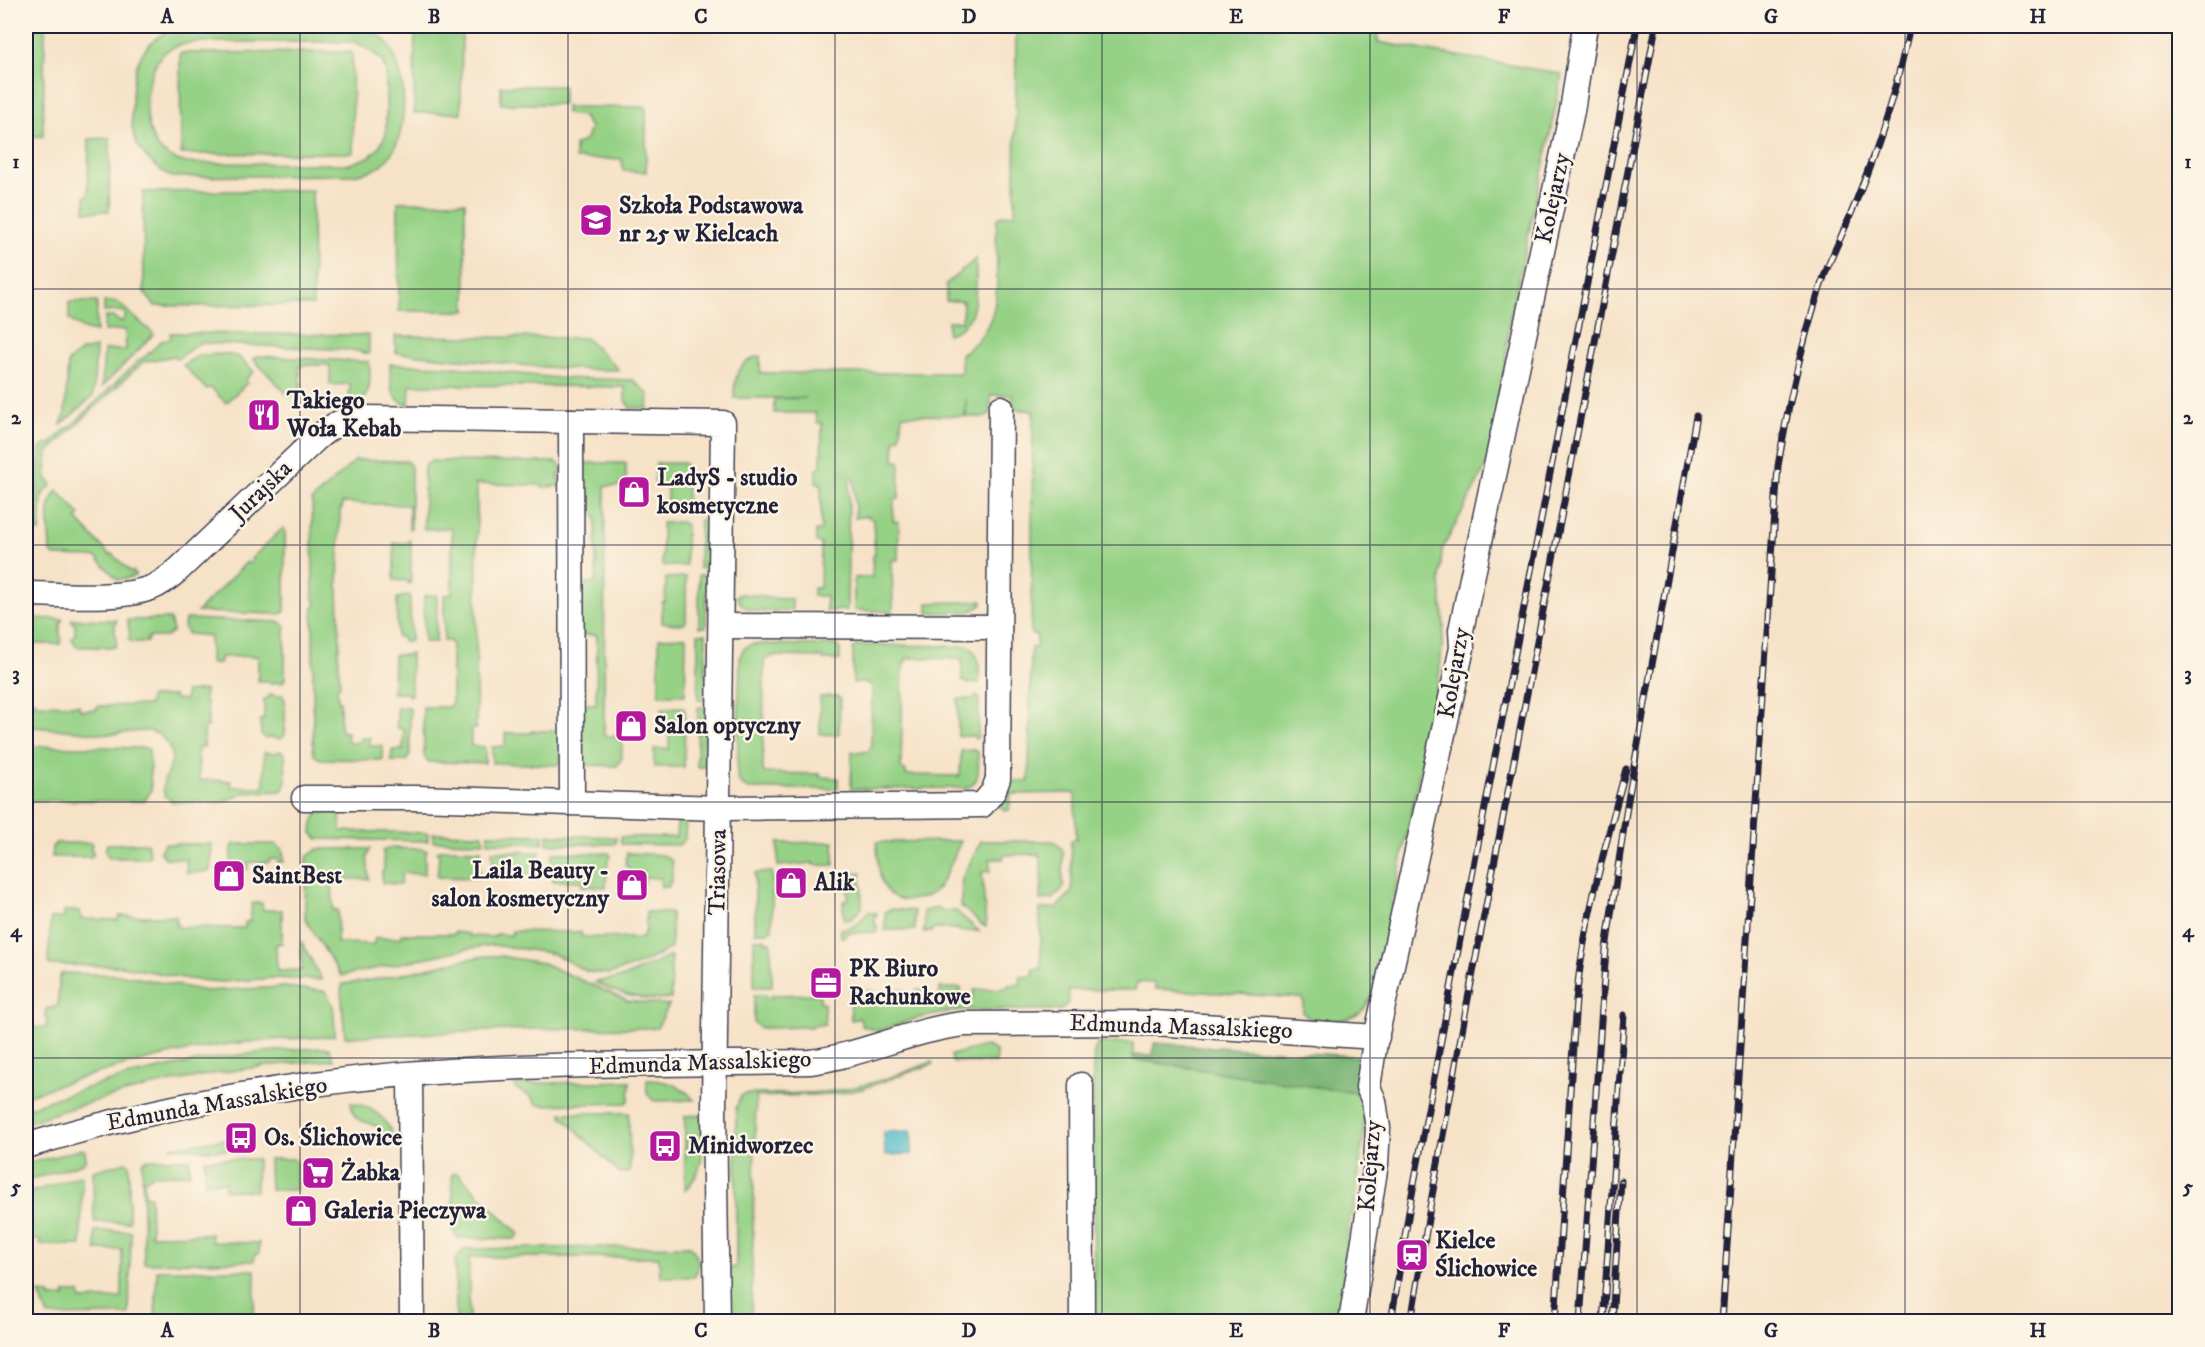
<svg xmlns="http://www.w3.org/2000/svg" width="2205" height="1347" font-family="'IM FELL DW Pica',serif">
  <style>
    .green { fill: #96d286; stroke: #5c7a60; stroke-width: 1.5; fill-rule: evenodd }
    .forest { fill: #78b473; stroke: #4d6b57; stroke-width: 1.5 }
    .water { fill: #50bccb; stroke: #396f83; stroke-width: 1.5 }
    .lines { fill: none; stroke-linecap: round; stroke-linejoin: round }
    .minor-casing { stroke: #423f50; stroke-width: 27 }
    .minor { stroke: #fff; stroke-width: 24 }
    .rail-casing { stroke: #22223b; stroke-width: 7 }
    .rail { stroke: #fcf5e5; stroke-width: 4.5; stroke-dasharray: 14; stroke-linecap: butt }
    .grid { fill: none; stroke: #22223b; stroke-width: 1.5; stroke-opacity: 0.55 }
    .labels { text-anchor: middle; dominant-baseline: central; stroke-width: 5; stroke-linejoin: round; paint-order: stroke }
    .street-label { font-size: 24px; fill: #22223b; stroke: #fcf5e5 }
    .poi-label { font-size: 24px; font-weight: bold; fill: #22223b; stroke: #fcf5e5; text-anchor: start }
    .neatline { fill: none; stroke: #22223b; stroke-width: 2 }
    .grid-label { font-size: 20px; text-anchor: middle; font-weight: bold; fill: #22223b }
  </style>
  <rect width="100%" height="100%" fill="#fcf5e5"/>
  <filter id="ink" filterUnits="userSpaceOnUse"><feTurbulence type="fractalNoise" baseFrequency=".0167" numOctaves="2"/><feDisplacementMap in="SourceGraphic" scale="12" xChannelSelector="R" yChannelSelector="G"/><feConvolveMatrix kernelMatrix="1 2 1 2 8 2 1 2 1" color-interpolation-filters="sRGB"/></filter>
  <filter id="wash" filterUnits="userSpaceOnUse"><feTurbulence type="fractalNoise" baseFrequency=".008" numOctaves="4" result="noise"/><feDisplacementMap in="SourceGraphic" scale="24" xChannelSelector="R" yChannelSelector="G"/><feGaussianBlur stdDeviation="1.35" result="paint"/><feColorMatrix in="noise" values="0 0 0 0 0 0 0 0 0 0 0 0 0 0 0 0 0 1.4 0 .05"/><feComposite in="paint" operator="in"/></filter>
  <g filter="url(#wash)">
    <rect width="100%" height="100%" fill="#f6e2c7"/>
    <g class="green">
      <path d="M26,26H45L43,136L26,137Z"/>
      <path d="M351,26C362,27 376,32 384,40C409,65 411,137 385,162C376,171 363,173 351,175L172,177C157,169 144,158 136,142C131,130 131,119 132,106C132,77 135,50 163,34C169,31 178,30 185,28ZM197,42H355L368,49L382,60L386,72V134L378,149L369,157L350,164L186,163C175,160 165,156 158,147C141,124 144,75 163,54C172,45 185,44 197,42Z"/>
      <path d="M415,26H462L461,113H414Z"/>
      <path d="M1016,26H1377L1378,42L1562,74L1546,155L1509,322L1504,382L1489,461L1442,550L1440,581L1444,625L1439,679L1376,984C1365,1024 1345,1021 1309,1019L1303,1012V998L1155,989V983L1137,982L1135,990H1069L1068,1003L1061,1010H961L918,1018L878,1031L862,1026L860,1018L851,1020L850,991H873L874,999H887V990H904L905,999L917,998V990H928V997H940V988H961V997H973L974,990L1007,988L1008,985L1021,984L1020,977L1033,976V969H1041L1040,909L1056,908L1072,892L1071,840L1076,839L1075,793L1011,794L1009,810L1004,811L1000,806L1010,783L1016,781H1029L1031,648L1037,647V635L1031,634L1033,411L1014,409L1012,395H991L990,414L984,417H966V399L965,416L902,415L900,438L895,439L894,461H900L899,499H894L893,521L899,522L898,560H892L893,612L854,610V578L872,577L873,556L875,555L873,520L867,516L855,518L854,478L850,479L849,485L847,610L826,611V596H813V588H820L821,543L816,542V531H821V483H816V469L821,468L822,423H817L816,413H774V399L806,398H734C734,378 737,361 760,356V373H961V354C1011,322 993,270 997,219L1002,215L1015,214Z"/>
      <path d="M352,52L353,153L181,154L180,53Z"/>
      <rect x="501" y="86" width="62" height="18"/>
      <path d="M566,107H646V172L623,171L622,159H575V145L586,140L590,127L582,116L566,113Z"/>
      <path d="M110,138L109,211L85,212V196H88L89,139Z"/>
      <path d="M312,190L313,305L155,306L144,292L143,192Z"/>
      <path d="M398,202H465L466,311H399Z"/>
      <path d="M976,259C975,285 982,327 947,334L948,321H962L963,301H946V284Z"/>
      <path d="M69,302H97L96,332L83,329L69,319Z"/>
      <path d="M104,302H117L154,334L102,387L104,350H126L125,330L104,331L105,317H114L120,322L125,319V314L121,311L104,312Z"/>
      <path d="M170,333L369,335V354L352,350L199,343L177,359L174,356L143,362L48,452L46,478L52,485L42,495L40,532L36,531V484L40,449L46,444H50L67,428H69L138,361L147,355L161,341L171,339Z"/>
      <path d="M395,336L586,338L619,370C544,370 470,359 396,353Z"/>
      <path d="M96,348L93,396L60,426L65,414L68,362L81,351Z"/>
      <path d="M226,354L239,357L254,372L246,379L247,383L226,403L211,388L206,389L183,365L200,355Z"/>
      <path d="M258,356L369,362C371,380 372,403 349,405L350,384L330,385V365H300V383L302,384L297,393L290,397L253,359Z"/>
      <path d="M390,364L445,366L558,378L633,380L649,395L648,408H630L625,400V387L439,385H410L409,405C388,400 391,381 390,364Z"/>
      <path d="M356,460L407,461L411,467V528L409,529V505L342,503V508L340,509L338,587L340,648H338L340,686L337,687L338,700L340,701V729L343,732H347V739L350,743L359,742L361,738H370V746H383V760L320,759L314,755L313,747V608L316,605L313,596L312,500Z"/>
      <path d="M430,461L556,462L561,466L562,475H558L559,482H562L560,486L542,487V485L475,484L477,487L476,729H471V746L485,747V763L429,762L424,756L423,707H448L452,703V645L450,641H444V595H449L452,593V532L450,528L424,529V467Z"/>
      <path d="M587,463H626V486H605L604,736H622V758L617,766L584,765L581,762V704H596L597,635H581L580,583H596V516L581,515L580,466Z"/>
      <path d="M656,463H683L688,467L686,509L683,512L667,508V486H655Z"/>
      <path d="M57,490L80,515L76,519L110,555L112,554L131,572L133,571L136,576L118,580L96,557L54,556L50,551C50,533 44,504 57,490Z"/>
      <path d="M700,520H707V569L699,568Z"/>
      <path d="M682,522L686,525V565L682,566H662V523Z"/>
      <path d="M283,528L285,530V611L280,614L197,612L247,562L249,564L253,561L251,559Z"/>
      <path d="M409,540L411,542V582L409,584L408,581L394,580V543H408Z"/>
      <rect x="699" y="575" width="7" height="52"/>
      <path d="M686,577V622L683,624L662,623V602H665L666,578Z"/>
      <path d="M741,594L765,596V598L792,599V610C774,611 746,617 737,598V595Z"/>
      <path d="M409,595L410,596L411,640L408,642L403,641L402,637H397V598Z"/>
      <path d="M437,595L436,642H424V596Z"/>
      <path d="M982,601V605L969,612L928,613V603Z"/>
      <path d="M26,618L63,619L60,624V635L62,640L60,644H26Z"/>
      <path d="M72,619L117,620L115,624V635L117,637L116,647H77L72,639L75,634V624L72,622Z"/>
      <path d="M170,619L173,631L166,637H148L147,642H132L128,639L130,635L127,620Z"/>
      <path d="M185,619L281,622L285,626V679L282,683L275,682L271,684L268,681H258V656L221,657L219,663H210V636L188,634L184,628Z"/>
      <path d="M698,634H706L705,700H698Z"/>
      <path d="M686,637L685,695H659V638Z"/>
      <path d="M753,644L836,645L840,649V660H823V657L770,656L768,659H764V663L763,771L766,773L820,774V777L838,778V789H749L741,785L737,777L740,656L744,648Z"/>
      <path d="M857,645L969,646C981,656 979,668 979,683L968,684L966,682L962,681V659L906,658V662L903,664L901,768L906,771V775L960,776L961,751L974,750L978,752C978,766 982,783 966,788L851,789L852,751L857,753L869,751L871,747L872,685L863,682L853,683V649Z"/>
      <path d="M409,653L411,654V695L408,696V693H393L394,655H408Z"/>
      <path d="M205,690L204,702H207L208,727H204V747L198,748L199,780L231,781V787H264V752L275,753L281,751L285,754L286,782L282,791L244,793L222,802H174L165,796C157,775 178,770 170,749C166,740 159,733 150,731C139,730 120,734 108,734C80,733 54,727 26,727V700H35L36,704L79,705L80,710H97V706L149,705L150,697L174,696L175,699L185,700L186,692Z"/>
      <path d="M271,694L275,696L282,695L285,700V735L281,739L269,737L266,739L261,734L260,720L264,719V699L268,698Z"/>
      <path d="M837,696L840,699L839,733L837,735L820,734V697Z"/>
      <path d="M975,696L979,697L978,737L975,739L974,736H958V699H975Z"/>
      <path d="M408,707L410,708V755L406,761H391L392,750H403L404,729L397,728V708Z"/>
      <path d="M683,707L685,710L684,767H654V749H669V730L662,729V708Z"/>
      <path d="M698,707H705L704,767H697Z"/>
      <path d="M532,731H561V762L556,765L492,763V747L505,746V733H532Z"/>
      <path d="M26,746L146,748L149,750L151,790L145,801L26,800Z"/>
      <path d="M326,811H335L340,814L341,831L428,833V841L318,839L312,833C313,821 313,814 326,811Z"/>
      <path d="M683,818L686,820L685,839L679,845L621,844V837H676L677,823Z"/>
      <path d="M433,833L483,834L484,842L433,841Z"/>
      <path d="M488,834L543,835V844L488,842Z"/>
      <path d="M548,835L616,837V843L613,844H547Z"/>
      <path d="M961,841C954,855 945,881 935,891C927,898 918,899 909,900C877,901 878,865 877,842Z"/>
      <path d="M981,841H1054L1063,850V888L1052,899L1040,900V891L1042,890L1041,858H1039V854L1004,855L1003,859H990V871L982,872L986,927L982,925L961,906L962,879Z"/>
      <path d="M834,842V865H813V863L778,866V843Z"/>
      <path d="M55,843H92L91,849L94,854L91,857H52V846H55Z"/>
      <path d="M147,843L150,855L147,858H109L105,851L107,844Z"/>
      <path d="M164,844H212L210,871L187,873L186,859L165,858L160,851Z"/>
      <path d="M235,844H275L283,850L284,862H278L277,859H270L269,862H249L248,869L230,870L232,847Z"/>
      <path d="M389,848L422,849L427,851L425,856V874L402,873L401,884L382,883V872L384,869L383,851Z"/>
      <path d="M318,849H370L367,857L369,879H332L333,910H338L337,943L374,944L375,938H401L402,934H455V932L469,934V936L495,937L496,934L512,935V931L581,932V936L588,937L643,938L644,932H646V912L671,913V948L643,963L609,974L588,972L554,954L544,952L493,945L466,949L341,976L305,919L306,862L308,856Z"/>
      <path d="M445,849L481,850L479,864L480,878L437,877L439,856L437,851Z"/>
      <path d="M492,851L540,852L538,862L541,865V876L491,875V866L493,864Z"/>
      <path d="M554,853H609L611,857L608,859L606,887L582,886L581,881H553L552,856Z"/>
      <path d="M627,853L663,855L672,861V882H669V887H661L660,878L645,877L644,883L636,882V877L625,864Z"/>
      <path d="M772,872V929L767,932H755V873Z"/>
      <path d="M852,872H861L862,908L851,919L844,920L843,902L848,899L847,876H852Z"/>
      <path d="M252,903H262L263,910H282V943L276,944L277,971L302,970L301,941L322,980L273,978L222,982L188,979L122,966L51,965L48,963L51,918H64V911H80L81,919L118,920L119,916H176L177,927L245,928V922L250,921Z"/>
      <path d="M938,908L941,911H956L979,931H959V929H932L931,932H923L925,927L923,911Z"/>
      <path d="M890,909L914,911L915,930H885V912Z"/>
      <path d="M868,912L877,913V915H875V925H877V932L846,933V937H841V929C856,928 860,922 868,912Z"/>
      <path d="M754,939H765V942H771L772,987H754Z"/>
      <path d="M486,956H500L543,963L628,1001L669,1005L657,1028L535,1029L345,1037L341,990L343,984C391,980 438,963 486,956Z"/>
      <path d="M671,956V999C644,1001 618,995 595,982L624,977Z"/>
      <path d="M62,973L123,975L206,991L283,987L324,991C336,1000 334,1022 335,1036C300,1039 265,1039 230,1044C160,1053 92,1073 26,1096V1028L47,1027L46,1009L58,1006L59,978Z"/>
      <path d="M820,994V1002L824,1003L825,1024L808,1027L761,1028L754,1023V995H766L767,998H772V995Z"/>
      <path d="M1098,1043H1133V1059L1362,1094L1364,1103V1133L1355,1204L1349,1222L1339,1321L1094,1322L1093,1067L1094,1052Z"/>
      <path d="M986,1046L996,1051V1063L952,1062L951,1055Z"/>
      <path d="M329,1048L334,1060C228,1066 126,1088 26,1123V1109C118,1073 230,1050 329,1048Z"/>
      <path d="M932,1062L933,1064L862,1089L835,1094L756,1097L751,1321H729L728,1268L736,1267V1108L740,1097L744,1094C774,1093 804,1095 833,1091C868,1086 900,1074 932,1062Z"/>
      <path d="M647,1080C666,1080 682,1085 694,1100L654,1101L647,1094Z"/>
      <path d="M630,1081L629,1100L626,1103L538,1105L530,1096L515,1088L514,1084Z"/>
      <path d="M351,1103C374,1105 392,1123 396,1146L376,1126L357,1119L352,1111Z"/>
      <path d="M562,1113H629L630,1169L628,1173L618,1172L562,1116Z"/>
      <path d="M701,1115C705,1140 705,1172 685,1190V1116Z"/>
      <path d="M245,1136H247L249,1140C229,1158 195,1147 171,1147Z"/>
      <path d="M82,1149L85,1151L86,1158L83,1163L26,1181V1164Z"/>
      <path d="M153,1159H189L190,1174L151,1175L150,1178L144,1179L145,1196H150L151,1235L211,1234L212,1242L259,1243V1254H255L254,1261L144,1263L142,1163L144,1160Z"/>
      <path d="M205,1159H257L256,1191L225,1190V1182H205Z"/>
      <path d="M269,1159H293L296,1161V1190H270Z"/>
      <path d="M126,1162L129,1164V1222H94L93,1171Z"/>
      <path d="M457,1173L519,1234L515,1239L458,1238L454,1231L452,1174Z"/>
      <path d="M82,1175L81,1245H40V1240L28,1239V1236H26V1194Z"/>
      <path d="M95,1231H131L129,1315L48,1316L39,1293L50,1294V1298L65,1297V1293H80L81,1300L122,1298V1250H96Z"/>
      <path d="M690,1246C699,1256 701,1266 694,1277H660L659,1257H469V1321H456L455,1258L466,1249Z"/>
      <path d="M157,1270H255L254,1321H155Z"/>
    </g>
    <path class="forest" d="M1154,1043L1367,1057L1362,1094L1133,1059V1055L1153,1056Z"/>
    <path class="water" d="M911,1131L912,1154L885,1155L884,1132Z"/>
  </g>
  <g filter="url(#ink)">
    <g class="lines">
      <g class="minor-casing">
        <g id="minor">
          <path d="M571,421L572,802"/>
          <path d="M26,594C64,594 114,601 151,588C161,584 170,577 178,570L317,438C334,424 342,419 364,418L723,423L714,1107L717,1322"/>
          <path d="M721,626L999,627"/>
          <path d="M304,798H417L719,808L982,805L993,792L998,779L1001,408"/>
          <path d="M410,1075L412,1322"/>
          <path d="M1081,1085L1082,1322"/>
          <path d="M26,1146C168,1103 316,1078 464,1070C579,1063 695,1064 810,1062C863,1055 911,1030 964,1024L1154,1023L1377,1037"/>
          <path d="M1351,1322L1376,1164L1378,1128L1374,1101L1368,1087L1375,1042L1462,648L1461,630L1572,111L1585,26"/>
        </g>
      </g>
      <use href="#minor" class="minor"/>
      <g class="rail-casing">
        <g id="rail">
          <path d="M1391,1322L1410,1205L1483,818L1637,26"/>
          <path d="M1411,1322L1430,1207L1466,1009L1656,26"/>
          <path d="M1555,1322L1576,1000C1584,921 1605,846 1626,769"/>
          <path d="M1580,1322L1606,949L1627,806L1696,416"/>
          <path d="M1603,1322L1624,1015"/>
          <path d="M1612,1322L1621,1181"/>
          <path d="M1722,1322L1778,466C1789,400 1803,334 1826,271C1836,246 1849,221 1858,196C1880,141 1898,83 1910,26"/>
        </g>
      </g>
      <use href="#rail" class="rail"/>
    </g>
  </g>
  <path class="grid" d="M300,26V1322M568,26V1322M835,26V1322M1102,26V1322M1370,26V1322M1637,26V1322M1905,26V1322M26,289H2180M26,545H2180M26,802H2180M26,1058H2180"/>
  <defs>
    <g id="school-square" transform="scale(1.725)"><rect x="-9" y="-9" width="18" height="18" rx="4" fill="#b5179e" stroke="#fcf5e5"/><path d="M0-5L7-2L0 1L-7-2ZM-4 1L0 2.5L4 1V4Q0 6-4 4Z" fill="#fff"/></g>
    <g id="restaurant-square" transform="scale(1.725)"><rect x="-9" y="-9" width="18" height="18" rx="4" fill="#b5179e" stroke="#fcf5e5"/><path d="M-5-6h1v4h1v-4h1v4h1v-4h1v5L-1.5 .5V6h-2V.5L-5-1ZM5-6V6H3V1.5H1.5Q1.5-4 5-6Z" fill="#fff"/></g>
    <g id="shop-square" transform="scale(1.725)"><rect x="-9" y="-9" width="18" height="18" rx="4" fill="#b5179e" stroke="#fcf5e5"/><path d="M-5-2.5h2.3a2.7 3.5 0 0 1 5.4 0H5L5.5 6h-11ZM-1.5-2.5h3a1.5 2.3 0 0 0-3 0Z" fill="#fff"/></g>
    <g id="office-square" transform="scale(1.725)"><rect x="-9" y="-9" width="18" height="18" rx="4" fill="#b5179e" stroke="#fcf5e5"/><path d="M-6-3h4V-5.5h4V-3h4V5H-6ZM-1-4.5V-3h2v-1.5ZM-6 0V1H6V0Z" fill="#fff"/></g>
    <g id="bus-square" transform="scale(1.725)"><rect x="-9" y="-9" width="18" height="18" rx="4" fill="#b5179e" stroke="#fcf5e5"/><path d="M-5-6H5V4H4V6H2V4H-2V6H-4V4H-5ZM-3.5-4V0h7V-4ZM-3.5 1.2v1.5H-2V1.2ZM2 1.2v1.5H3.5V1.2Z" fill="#fff"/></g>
    <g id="supermarket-square" transform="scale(1.725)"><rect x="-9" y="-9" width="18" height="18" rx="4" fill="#b5179e" stroke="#fcf5e5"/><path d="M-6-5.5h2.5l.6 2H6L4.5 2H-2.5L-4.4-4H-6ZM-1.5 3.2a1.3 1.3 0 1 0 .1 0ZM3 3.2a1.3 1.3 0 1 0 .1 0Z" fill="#fff"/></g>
    <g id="station-square" transform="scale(1.725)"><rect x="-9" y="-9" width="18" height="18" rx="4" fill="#b5179e" stroke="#fcf5e5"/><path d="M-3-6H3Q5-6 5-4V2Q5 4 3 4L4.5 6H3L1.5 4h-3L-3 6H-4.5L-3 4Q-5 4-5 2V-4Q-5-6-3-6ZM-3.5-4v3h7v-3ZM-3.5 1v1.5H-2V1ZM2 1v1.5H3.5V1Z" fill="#fff"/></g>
  </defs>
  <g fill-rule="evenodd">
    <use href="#school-square" x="596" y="220"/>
    <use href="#restaurant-square" x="264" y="415"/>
    <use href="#shop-square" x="634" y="492"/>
    <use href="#shop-square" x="631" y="726"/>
    <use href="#shop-square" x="229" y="876"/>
    <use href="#shop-square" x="791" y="883"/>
    <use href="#shop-square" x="632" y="885"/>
    <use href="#office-square" x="826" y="983"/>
    <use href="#bus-square" x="241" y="1138"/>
    <use href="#bus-square" x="665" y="1146"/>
    <use href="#supermarket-square" x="318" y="1173"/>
    <use href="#shop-square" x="301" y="1211"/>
    <use href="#station-square" x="1412" y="1255"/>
  </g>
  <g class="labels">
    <g class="street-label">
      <text transform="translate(1553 198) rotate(-78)">Kolejarzy</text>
      <text transform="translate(261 491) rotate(-44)">Jurajska</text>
      <text transform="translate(1454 673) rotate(-80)">Kolejarzy</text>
      <text transform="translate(718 872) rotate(-89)">Triasowa</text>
      <text transform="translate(1181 1027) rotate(2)">Edmunda Massalskiego</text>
      <text transform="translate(700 1063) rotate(-2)">Edmunda Massalskiego</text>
      <text transform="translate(217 1104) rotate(-10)">Edmunda Massalskiego</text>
      <text transform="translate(1370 1166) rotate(-86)">Kolejarzy</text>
    </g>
    <g class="poi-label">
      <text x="619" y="206">Szkoła Podstawowa<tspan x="619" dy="28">nr 25 w Kielcach</tspan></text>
      <text x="287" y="401">Takiego<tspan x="287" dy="28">Woła Kebab</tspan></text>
      <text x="657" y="478">LadyS - studio<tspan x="657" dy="28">kosmetyczne</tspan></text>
      <text x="654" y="726">Salon optyczny</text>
      <text x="609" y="871" text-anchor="end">Laila Beauty -<tspan x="609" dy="28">salon kosmetyczny</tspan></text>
      <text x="252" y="876">SaintBest</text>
      <text x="814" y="883">Alik</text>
      <text x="849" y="969">PK Biuro<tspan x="849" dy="28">Rachunkowe</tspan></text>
      <text x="264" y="1138">Os. Ślichowice</text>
      <text x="688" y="1146">Minidworzec</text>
      <text x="341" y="1173">Żabka</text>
      <text x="324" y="1211">Galeria Pieczywa</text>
      <text x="1435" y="1241">Kielce<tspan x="1435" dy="28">Ślichowice</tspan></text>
    </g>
  </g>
  <rect width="2205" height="1347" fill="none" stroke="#fcf5e5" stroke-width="66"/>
  <rect x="33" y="33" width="2139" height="1281" class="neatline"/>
  <g class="grid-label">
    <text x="167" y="23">A</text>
    <text x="434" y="23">B</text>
    <text x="701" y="23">C</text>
    <text x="969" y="23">D</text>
    <text x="1236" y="23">E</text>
    <text x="1504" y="23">F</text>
    <text x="1771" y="23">G</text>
    <text x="2038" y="23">H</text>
    <text x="16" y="168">1</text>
    <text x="2188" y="168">1</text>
    <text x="16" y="424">2</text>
    <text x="2188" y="424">2</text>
    <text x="16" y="680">3</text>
    <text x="2188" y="680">3</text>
    <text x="16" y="937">4</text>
    <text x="2188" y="937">4</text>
    <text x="16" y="1193">5</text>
    <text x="2188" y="1193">5</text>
    <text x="167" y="1337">A</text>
    <text x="434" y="1337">B</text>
    <text x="701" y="1337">C</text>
    <text x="969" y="1337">D</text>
    <text x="1236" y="1337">E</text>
    <text x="1504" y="1337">F</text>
    <text x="1771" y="1337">G</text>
    <text x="2038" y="1337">H</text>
  </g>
</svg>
